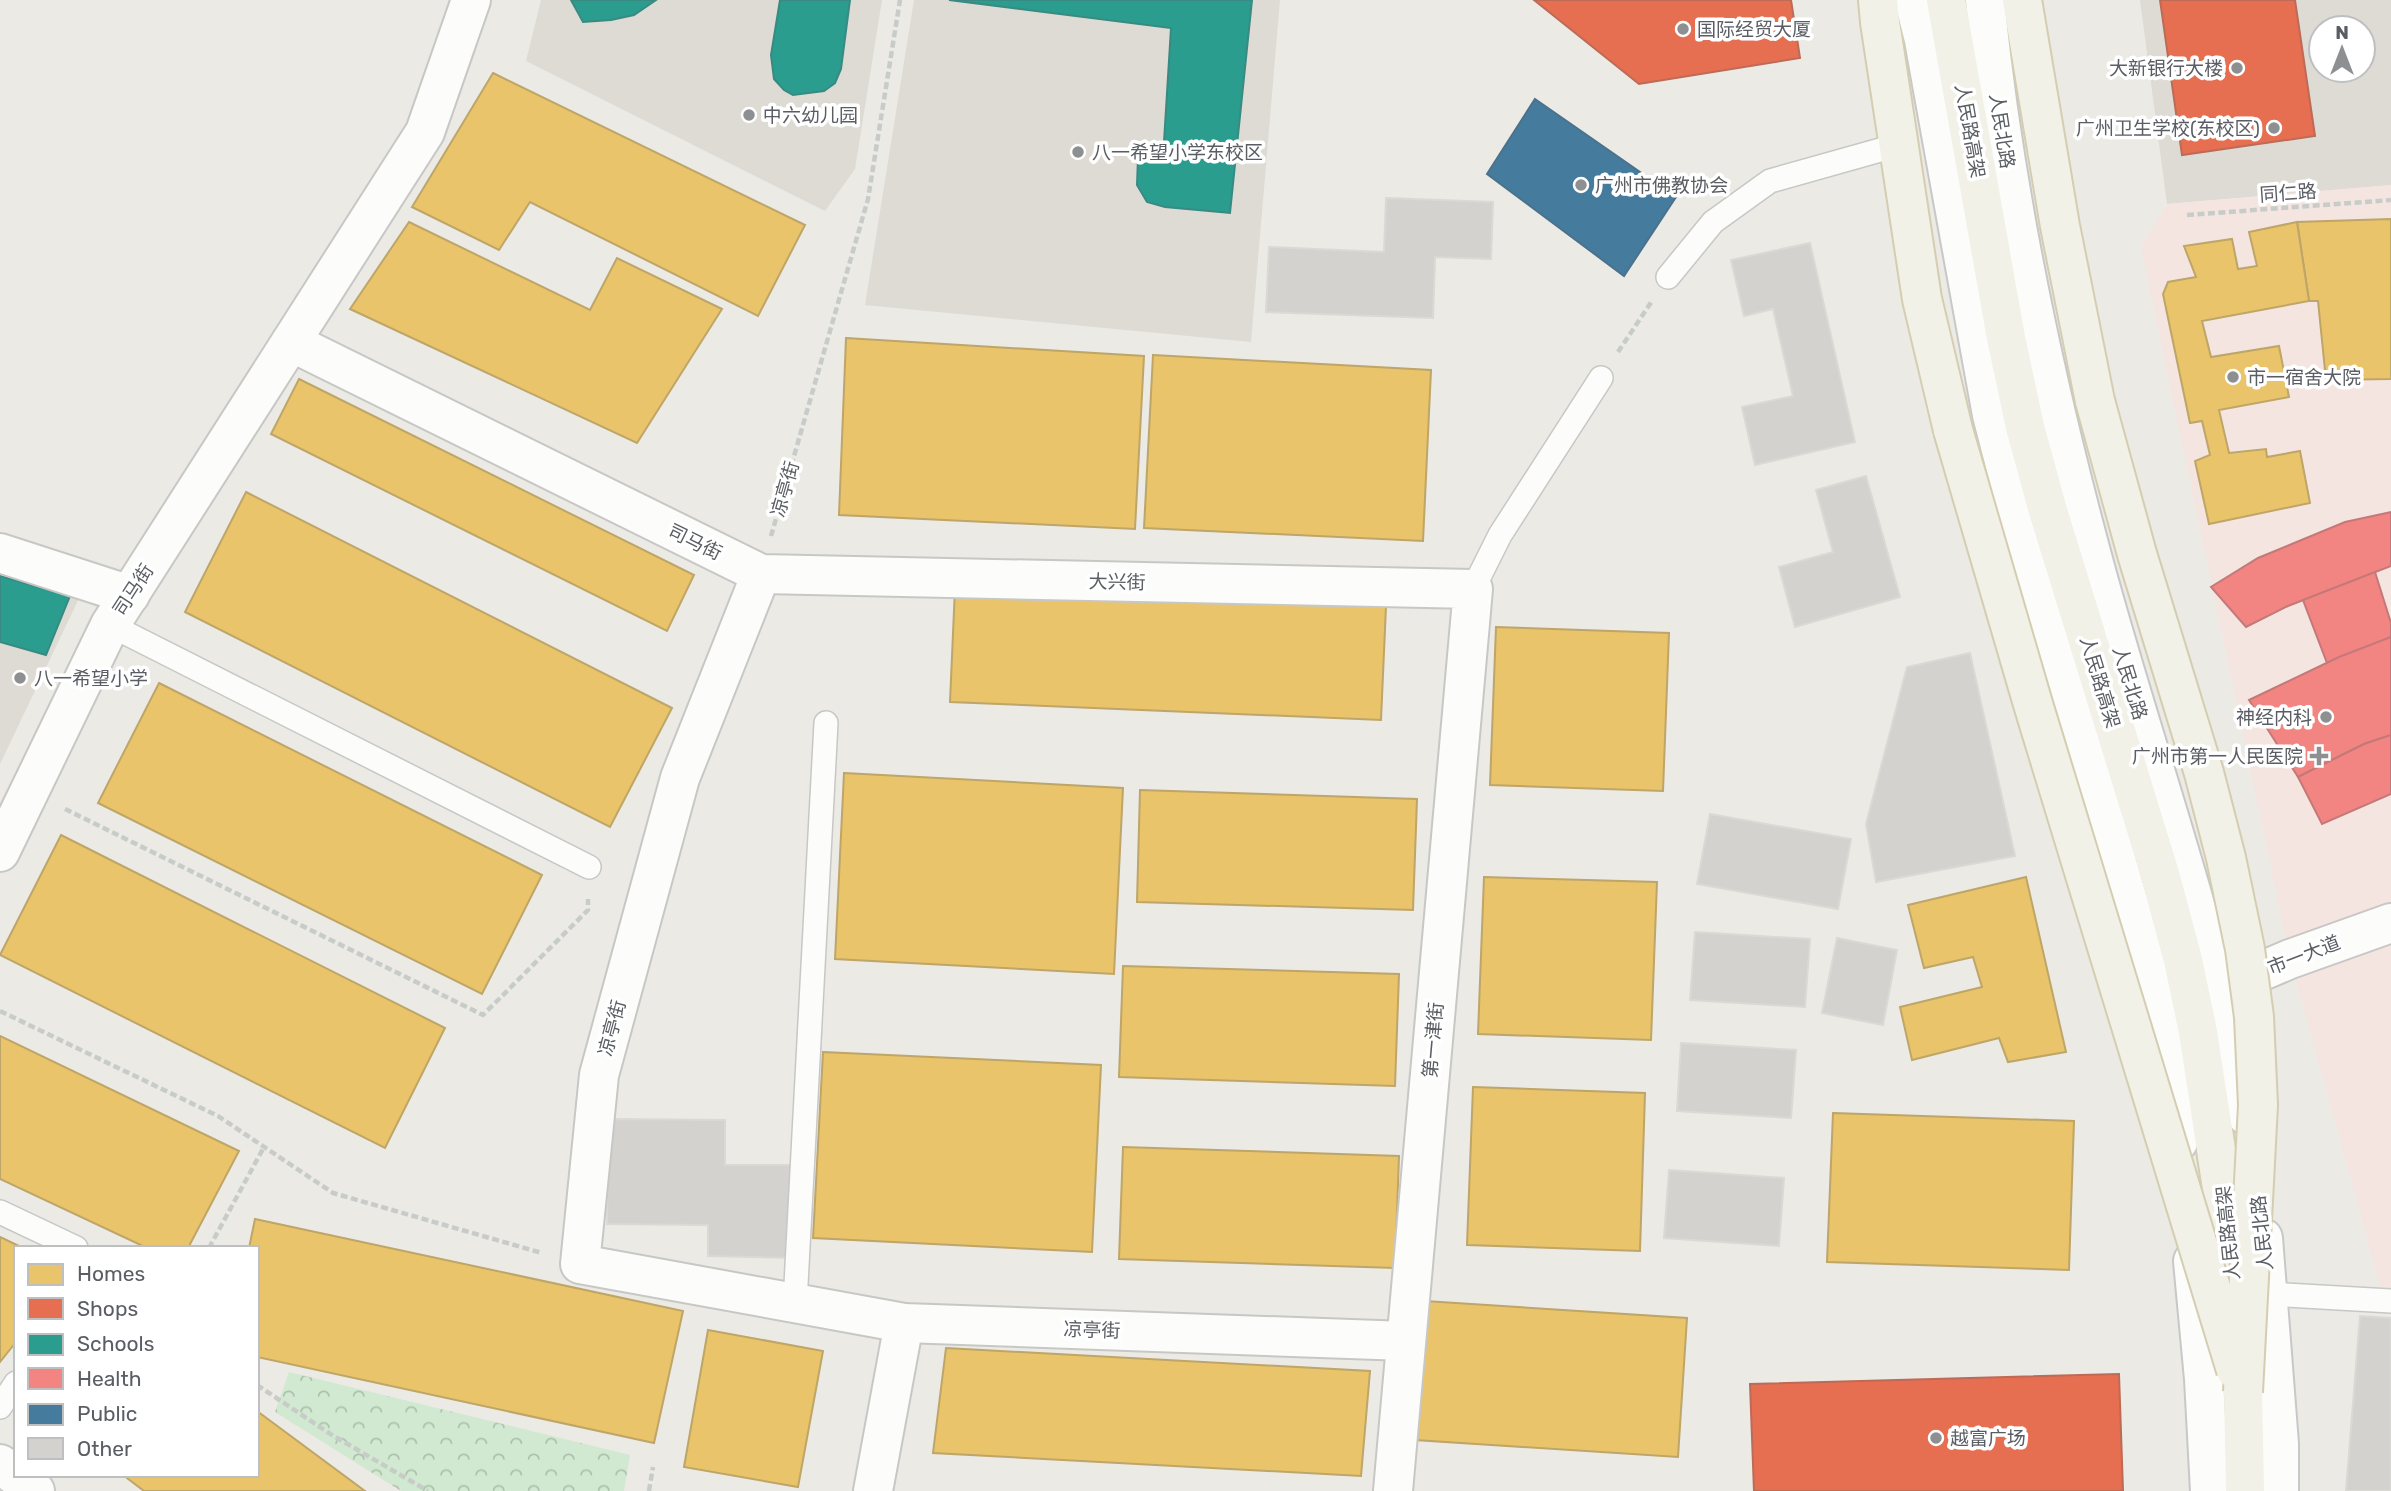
<svg xmlns="http://www.w3.org/2000/svg" width="2391" height="1491" font-family="Rubik,'Noto Sans SC',sans-serif">
  <style>
    .education { fill: #dddbd4; fill-rule: evenodd }
    .medical { fill: #f5e5e0 }
    .forest { fill: url(#forest-crowns) }
    .homes { fill: #e9c46a; stroke: #bea568; stroke-width: 2 }
    .shops { fill: #e76f51; stroke: #bd6a57; stroke-width: 2 }
    .schools { fill: #2a9d8f; stroke: #388a82; stroke-width: 2 }
    .health { fill: #f28482; stroke: #c47979; stroke-width: 2 }
    .public { fill: #457b9d; stroke: #4b728c; stroke-width: 2 }
    .building { fill: #d3d2cf; stroke: #dad9d4; stroke-width: 2 }
    .lines { fill: none; stroke-linecap: round; stroke-linejoin: round }
    .lane-casing { stroke: #c7c7c6; stroke-width: 26 }
    .street-casing { stroke: #c7c7c6; stroke-width: 42 }
    .secondary-casing { stroke: #c7c8c7; stroke-width: 42 }
    .primary-casing { stroke: #d5cdb1; stroke-width: 42 }
    .path { stroke: #c7ccc9; stroke-width: 4.5; stroke-dasharray: 7 3.5; stroke-linecap: butt }
    .lane { stroke: #fcfcfb; stroke-width: 23 }
    .street { stroke: #fcfcfb; stroke-width: 38 }
    .secondary { stroke: #fcfcfb; stroke-width: 38 }
    .primary { stroke: #f2f1e7; stroke-width: 38 }
    .primary-bridge-casing { stroke: #d5cdb1; stroke-width: 42; stroke-linecap: butt }
    .primary-bridge { stroke: #f2f1e7; stroke-width: 38 }
    .poi-dot { fill: #8d8f91; stroke: #fff; stroke-width: 2.5 }
    .labels { text-anchor: middle; dominant-baseline: central; stroke-width: 7; stroke-linejoin: round; paint-order: stroke }
    .poi-label { font-size: 19px; fill: #5a5e64; stroke: #fff; text-anchor: start }
    .street-label { font-size: 19px; fill: #5a5e64; stroke: #fff }
  </style>
  <defs>
    <pattern id="forest-crowns" width="20" height="18" patternUnits="userSpaceOnUse" patternTransform="scale(1.75)"><rect width="20" height="18" fill="#d1e9d0"/><path d="M2 6a3 3 0 1 1 6 0M12 15a3 3 0 1 1 6 0" fill="none" stroke="#adc0ac"/></pattern>
  </defs>
  <rect width="100%" height="100%" fill="#ebeae5"/>
  <g class="education">
    <path d="M541,0H882L855,169L825,211L526,61Z"/>
    <path d="M914,0H1280L1251,342L865,305Z"/>
    <path d="M2140,0H2391V185L2167,204ZM2321,28H2363V70H2321Z"/>
    <path d="M0,567L82,592L0,764Z"/>
  </g>
  <path class="medical" d="M2391,185V1292H2382L2290,959L2141,247L2167,204Z"/>
  <path class="forest" d="M289,1372L630,1455L624,1491H401L275,1412Z"/>
  <g class="homes">
    <path d="M493,73L805,225L758,316L530,202L499,250L412,207Z"/>
    <path d="M2391,219V379L2326,380L2318,301H2309L2297,222Z"/>
    <path d="M409,222L590,310L617,258L722,309L637,443L350,309Z"/>
    <path d="M2297,222L2309,301L2202,321L2211,357L2279,346L2289,397L2219,410L2229,453L2266,449L2267,457L2300,451L2310,503L2209,524L2195,461L2210,455L2202,421L2190,423L2163,294L2168,282L2196,277L2184,246L2232,239L2238,269L2257,266L2249,232Z"/>
    <path d="M846,338L1144,356L1135,529L839,515Z"/>
    <path d="M1153,355L1431,370L1423,541L1144,528Z"/>
    <path d="M299,379L694,575L667,631L271,434Z"/>
    <path d="M246,492L672,708L610,827L185,612Z"/>
    <path d="M955,588L1386,606L1381,720L950,702Z"/>
    <path d="M1496,627L1669,633L1663,791L1490,785Z"/>
    <path d="M159,683L542,875L482,994L98,803Z"/>
    <path d="M844,773L1123,788L1114,974L835,959Z"/>
    <path d="M1140,790L1417,799L1413,910L1137,902Z"/>
    <path d="M61,835L445,1028L385,1148L0,955Z"/>
    <path d="M1484,877L1657,882L1651,1040L1478,1034Z"/>
    <path d="M2026,877L2066,1052L2008,1062L1999,1038L1912,1060L1900,1007L1982,987L1973,957L1924,968L1908,905Z"/>
    <path d="M1123,966L1399,974L1395,1086L1119,1077Z"/>
    <path d="M0,1036L239,1151L188,1248H147L0,1179Z"/>
    <path d="M823,1052L1101,1065L1092,1252L813,1238Z"/>
    <path d="M1473,1087L1645,1093L1640,1251L1467,1245Z"/>
    <path d="M1833,1113L2074,1121L2069,1270L1827,1262Z"/>
    <path d="M1123,1147L1399,1156L1395,1268L1119,1259Z"/>
    <path d="M255,1219L683,1311L654,1443L257,1357V1248H249Z"/>
    <path d="M0,1237L23,1248H16V1342L0,1362Z"/>
    <path d="M1425,1301L1687,1318L1678,1457L1415,1440Z"/>
    <path d="M708,1330L823,1351L798,1487L684,1467Z"/>
    <path d="M946,1348L1370,1371L1361,1476L933,1453Z"/>
    <path d="M257,1411L365,1491H144L123,1475H257Z"/>
  </g>
  <g class="shops">
    <path d="M1534,0H1791L1800,58L1639,84Z"/>
    <path d="M2160,0H2295L2315,136L2182,155Z"/>
    <path d="M2119,1374L2123,1491H1754L1750,1384Z"/>
  </g>
  <g class="schools">
    <path d="M571,0H656L634,15L611,20L583,22Z"/>
    <path d="M780,0H850L841,69L835,83L824,91L793,95L784,90L774,79L771,55Z"/>
    <path d="M949,0H1252L1230,213L1165,207L1147,202L1137,185L1138,157L1163,158L1171,28Z"/>
    <path d="M0,576L70,596L46,655L0,642Z"/>
  </g>
  <g class="health">
    <path d="M2391,512V566L2288,606L2246,627L2211,587L2258,558L2345,522Z"/>
    <path d="M2375,572L2391,623V637L2327,663L2303,600Z"/>
    <path d="M2391,637V735L2364,744L2298,777L2249,700L2339,657Z"/>
    <path d="M2391,735V794L2322,824L2298,777L2364,744Z"/>
  </g>
  <path class="public" d="M1535,99L1676,197L1624,276L1487,174Z"/>
  <g class="building">
    <path d="M1386,198L1493,202L1491,259L1435,257L1433,318L1266,312L1269,247L1384,252Z"/>
    <path d="M1810,243L1855,442L1755,465L1742,407L1793,396L1773,309L1744,316L1731,260Z"/>
    <path d="M1866,476L1900,597L1795,627L1779,567L1833,552L1816,490Z"/>
    <path d="M1970,653L2015,856L1876,882L1866,824L1907,667Z"/>
    <path d="M1710,814L1851,839L1838,909L1697,884Z"/>
    <path d="M1695,932L1810,939L1805,1007L1690,1000Z"/>
    <path d="M1837,938L1897,950L1883,1025L1822,1013Z"/>
    <path d="M1681,1043L1796,1050L1791,1118L1677,1111Z"/>
    <path d="M608,1119L725,1120V1165H794L793,1258L708,1256V1225L607,1224Z"/>
    <path d="M1669,1170L1784,1178L1779,1246L1664,1238Z"/>
    <path d="M2360,1316L2391,1318V1491H2346Z"/>
  </g>
  <g class="lines">
    <g class="lane-casing">
      <g id="lane">
        <path d="M1668,277L1713,222L1770,181L1898,145"/>
        <path d="M1473,589L1500,535L1601,378"/>
        <path d="M110,625L589,867"/>
        <path d="M0,1212L76,1248"/>
        <path d="M2268,1294L2391,1301"/>
        <path d="M795,1303L826,723"/>
        <path d="M0,1407L16,1383"/>
      </g>
    </g>
    <g class="street-casing">
      <g id="street">
        <path d="M291,342L761,574L1473,589L1393,1491"/>
        <path d="M0,553L130,595"/>
        <path d="M761,574L680,778L599,1075L580,1264L904,1323L1406,1341"/>
        <path d="M0,852L110,625L425,132L471,0"/>
        <path d="M2220,989L2290,959L2391,923"/>
        <path d="M873,1491L904,1323"/>
      </g>
    </g>
    <g class="secondary-casing">
      <g id="secondary">
        <path d="M1914,0L1924,40L1992,415L2029,558L2149,973L2162,1035L2178,1142"/>
        <path d="M1985,0C2004,193 2045,384 2096,571C2146,753 2211,931 2247,1116"/>
        <path d="M2263,1238L2279,1444V1491"/>
        <path d="M2193,1261L2204,1379L2210,1491"/>
        <path d="M0,1464L35,1491"/>
      </g>
    </g>
    <g class="primary-casing">
      <g id="primary">
        <path d="M1878,0L1880,22L1922,299L1953,430"/>
        <path d="M1946,0L2006,338L2025,427L2048,511L2160,874L2183,960L2198,1032L2228,1228L2243,1392L2245,1491"/>
        <path d="M2022,0L2060,226L2095,401"/>
      </g>
    </g>
    <g class="path">
      <path d="M2187,215L2391,200"/>
      <path d="M1618,352L1652,301"/>
      <path d="M771,536L868,199L900,0"/>
      <path d="M65,809L483,1015L588,910V899"/>
      <path d="M0,1011L218,1116L333,1193L542,1253"/>
      <path d="M209,1248L264,1147"/>
      <path d="M257,1385L332,1435L428,1491"/>
      <path d="M649,1491L653,1467"/>
    </g>
    <use href="#lane" class="lane"/>
    <use href="#street" class="street"/>
    <use href="#secondary" class="secondary"/>
    <use href="#primary" class="primary"/>
    <g class="primary-bridge-casing">
      <g id="primary-bridge">
        <path d="M2095,401L2137,554L2204,773L2226,858L2245,949L2254,1017L2258,1105L2243,1392"/>
        <path d="M1953,430L2033,704L2236,1370"/>
      </g>
    </g>
    <use href="#primary-bridge" class="primary-bridge"/>
  </g>
  <g class="poi-dot">
    <circle cx="1683" cy="29" r="7"/>
    <circle cx="2237" cy="68" r="7"/>
    <circle cx="749" cy="115" r="7"/>
    <circle cx="2274" cy="128" r="7"/>
    <circle cx="1078" cy="152" r="7"/>
    <circle cx="1581" cy="185" r="7"/>
    <circle cx="2233" cy="377" r="7"/>
    <circle cx="20" cy="678" r="7"/>
    <circle cx="2326" cy="717" r="7"/>
    <path d="M2315.5 745.5h7v7h7v7h-7v7h-7v-7h-7v-7h7z"/>
    <circle cx="1936" cy="1438" r="7"/>
  </g>
  <g class="labels">
    <g class="poi-label">
      <text x="1697" y="29">国际经贸大厦</text>
      <text x="2223" y="68" text-anchor="end">大新银行大楼</text>
      <text x="763" y="115">中六幼儿园</text>
      <text x="2260" y="128" text-anchor="end">广州卫生学校(东校区)</text>
      <text x="1092" y="152">八一希望小学东校区</text>
      <text x="1595" y="185">广州市佛教协会</text>
      <text x="2247" y="377">市一宿舍大院</text>
      <text x="34" y="678">八一希望小学</text>
      <text x="2312" y="717" text-anchor="end">神经内科</text>
      <text x="2303" y="756" text-anchor="end">广州市第一人民医院</text>
      <text x="1950" y="1438">越富广场</text>
    </g>
    <g class="street-label">
      <text transform="translate(1970 131) rotate(80)">人民路高架</text>
      <text transform="translate(2002 131) rotate(81)">人民北路</text>
      <text transform="translate(2288 193) rotate(-4)">同仁路</text>
      <text transform="translate(785 489) rotate(-74)">凉亭街</text>
      <text transform="translate(695 542) rotate(26)">司马街</text>
      <text transform="translate(1117 582) rotate(1)">大兴街</text>
      <text transform="translate(133 590) rotate(-57)">司马街</text>
      <text transform="translate(2100 682) rotate(73)">人民路高架</text>
      <text transform="translate(2130 683) rotate(73)">人民北路</text>
      <text transform="translate(2304 955) rotate(-21)">市一大道</text>
      <text transform="translate(612 1028) rotate(-75)">凉亭街</text>
      <text transform="translate(1433 1040) rotate(-85)">第一津街</text>
      <text transform="translate(2228 1233) rotate(-96)">人民路高架</text>
      <text transform="translate(2262 1233) rotate(-96)">人民北路</text>
      <text transform="translate(1092 1330) rotate(2)">凉亭街</text>
    </g>
  </g>
  <rect x="14" y="1246" width="245" height="231" fill="#ffffff" stroke="#bdbfc1" stroke-width="2"/>
  <rect x="28" y="1264" width="35" height="21" fill="#e9c46a" stroke="#bdbfc1" stroke-width="2"/>
  <text x="77" y="1281" font-size="21" fill="#5a5e64">Homes</text>
  <rect x="28" y="1298" width="35" height="21" fill="#e76f51" stroke="#bdbfc1" stroke-width="2"/>
  <text x="77" y="1316" font-size="21" fill="#5a5e64">Shops</text>
  <rect x="28" y="1334" width="35" height="21" fill="#2a9d8f" stroke="#bdbfc1" stroke-width="2"/>
  <text x="77" y="1351" font-size="21" fill="#5a5e64">Schools</text>
  <rect x="28" y="1368" width="35" height="21" fill="#f28482" stroke="#bdbfc1" stroke-width="2"/>
  <text x="77" y="1386" font-size="21" fill="#5a5e64">Health</text>
  <rect x="28" y="1404" width="35" height="21" fill="#457b9d" stroke="#bdbfc1" stroke-width="2"/>
  <text x="77" y="1421" font-size="21" fill="#5a5e64">Public</text>
  <rect x="28" y="1438" width="35" height="21" fill="#d3d2cf" stroke="#bdbfc1" stroke-width="2"/>
  <text x="77" y="1456" font-size="21" fill="#5a5e64">Other</text>
  <g transform="translate(2342 49)"><circle r="33" fill="#ffffff" stroke="#bdbfc1" stroke-width="2"/>
  <path d="M0-5L12 26L0 18L-12 26Z" fill="#8d8f91"/>
  <text y="-10" font-size="19" font-weight="bold" text-anchor="middle" fill="#5a5e64">N</text>
  </g>
</svg>
